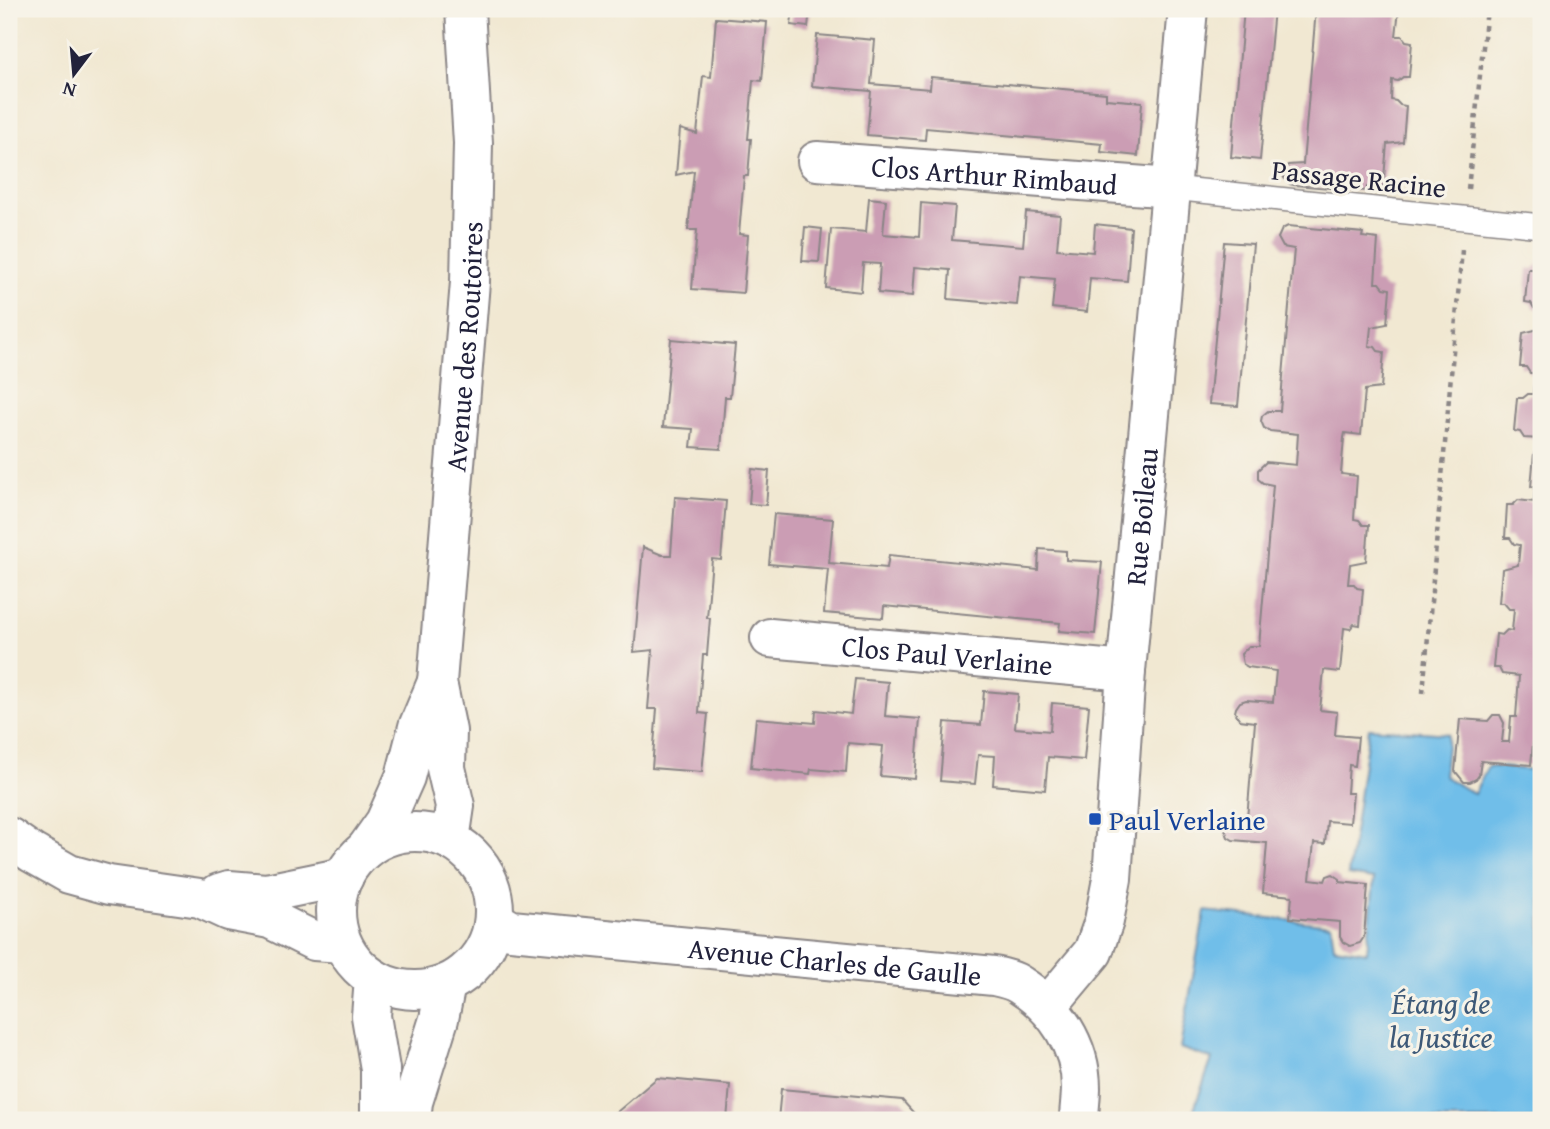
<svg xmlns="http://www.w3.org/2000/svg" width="1550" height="1129" font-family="'Gentium Book Plus',serif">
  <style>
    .water { fill: #6fbee9; stroke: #487092; stroke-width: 2 }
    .building { fill: #cb9db4 }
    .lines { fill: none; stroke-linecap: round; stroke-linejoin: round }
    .service-casing { stroke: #8a8586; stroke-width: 26 }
    .minor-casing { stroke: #8a8586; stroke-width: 42 }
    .tertiary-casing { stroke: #8a8586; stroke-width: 42 }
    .path { stroke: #8a8586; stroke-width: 4.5; stroke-dasharray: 5 5; stroke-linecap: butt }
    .service { stroke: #fff; stroke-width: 23 }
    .minor { stroke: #fff; stroke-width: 38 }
    .tertiary { stroke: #fff; stroke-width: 38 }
    .transit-dot { fill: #1a4fb4; stroke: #f7f3e8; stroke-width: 2.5 }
    .labels { text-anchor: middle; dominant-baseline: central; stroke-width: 6; stroke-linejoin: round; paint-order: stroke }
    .street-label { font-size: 28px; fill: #22223b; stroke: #f7f3e8 }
    .transit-label { font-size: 28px; fill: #164399; stroke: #f7f3e8; text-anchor: start }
    .water-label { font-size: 30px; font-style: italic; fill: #3d5978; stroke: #f7f3e8 }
  </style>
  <rect width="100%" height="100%" fill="#f7f3e8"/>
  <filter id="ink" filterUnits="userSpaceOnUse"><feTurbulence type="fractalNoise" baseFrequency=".0143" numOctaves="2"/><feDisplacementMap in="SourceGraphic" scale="14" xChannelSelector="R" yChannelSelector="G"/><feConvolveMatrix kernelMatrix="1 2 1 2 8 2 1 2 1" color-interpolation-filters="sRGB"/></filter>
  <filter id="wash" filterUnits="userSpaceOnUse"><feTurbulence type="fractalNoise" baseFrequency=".00686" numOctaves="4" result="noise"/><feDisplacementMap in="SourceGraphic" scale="28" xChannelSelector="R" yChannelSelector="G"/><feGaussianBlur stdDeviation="1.57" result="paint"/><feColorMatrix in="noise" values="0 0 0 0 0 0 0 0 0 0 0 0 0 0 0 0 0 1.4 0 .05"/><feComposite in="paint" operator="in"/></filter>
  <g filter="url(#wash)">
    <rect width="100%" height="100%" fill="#f1e8d2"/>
    <path class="water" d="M1369,728L1448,734L1444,776L1474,794L1488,766L1534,770L1538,749H1541V1120H1190L1212,1059L1180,1048L1205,911L1331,925L1334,947L1367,952L1374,879L1348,875Z"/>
    <g id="blocks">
      <g class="building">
        <path d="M793,9H810L808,27L791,25Z"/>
        <path d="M1244,9H1274L1260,160L1231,157Z"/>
        <path d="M1316,9H1399L1396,36H1402L1406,41L1412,42L1409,77H1403L1398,81L1392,80L1391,100L1396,101L1400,105L1406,106L1403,142L1387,144L1383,189L1367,187L1366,191L1294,185L1290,184L1284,178L1283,173L1288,165L1303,164Z"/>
        <path d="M716,18L767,22L762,81L753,80L748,139H751L748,176H744L739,234L748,235L743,293L692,289L697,230H688L694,171L676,175L680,129L697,134L703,76L711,77Z"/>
        <path d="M817,35L875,40L871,84L930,89L931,77L1106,93V99L1142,102L1138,156L1101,152L1102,144L926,128L925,140L867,135L871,91L812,86Z"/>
        <path d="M869,198L886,200L883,234L919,237L921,203L955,206L952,240L1023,246L1026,212L1060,215L1057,249L1093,252L1095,224L1131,228L1127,281L1090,278L1087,312L1052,308L1055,279L1020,276L1017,305L948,299L950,270L915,267L913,296L878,293L880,264L863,263L861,292L826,288L831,229L866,232Z"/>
        <path d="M1288,226L1363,233L1362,237L1378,239L1375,283H1380L1384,288L1390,289L1387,324L1371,327L1369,346L1375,347L1378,351L1384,352L1381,388L1365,390L1361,435L1345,433L1344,438L1341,474L1357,476L1354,519L1359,520L1363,525H1369L1366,561L1350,564L1348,584H1354L1357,588L1363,589L1360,625L1354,624L1350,629L1344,628L1340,672L1324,670L1320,710L1337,712L1335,735L1358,737L1355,766L1349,765L1347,793H1353L1350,823L1327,821L1325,844L1314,843L1310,879L1325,881L1327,876L1333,874L1340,879V882L1368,885L1364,937L1360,943L1350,946L1343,942L1340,937V922L1290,918L1292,896L1263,893L1267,843L1233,840L1228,837L1225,829L1228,822L1232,820L1247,819L1255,722L1240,720L1235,712L1236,708L1240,702L1246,700L1273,702L1276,671L1248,667L1243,664L1241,654L1249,646H1259L1273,485L1263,483L1258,479V470L1266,462L1296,465L1298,434L1270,431L1264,428L1261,421L1262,416L1268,411H1280L1294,249L1283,247L1278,238L1282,229Z"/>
        <path d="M805,227L822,229L819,262L802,261Z"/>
        <path d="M1224,242L1253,244L1238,406L1209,404Z"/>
        <path d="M1539,264H1541V309L1534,308L1531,303L1525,302L1528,269H1533Z"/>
        <path d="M1539,323H1541V439L1524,438L1520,432L1514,431L1517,398H1523L1528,394H1533L1535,373H1530L1526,367H1520L1523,333L1539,329Z"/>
        <path d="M671,339L735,345L730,397H725L721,449L691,447L693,429L663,427Z"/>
        <path d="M1539,450H1541V744L1533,743L1531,765L1481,761L1479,775L1476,779L1470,782H1464L1455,771L1460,719L1488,721L1493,715H1500L1504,723L1502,742H1509L1511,717H1516L1519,676L1502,674L1499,668H1493L1496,634L1502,635L1507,630L1512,631L1514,609H1509L1504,603H1499L1502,569L1518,565L1520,545L1514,544L1510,538H1505L1507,505H1513L1518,500L1534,502L1535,486L1531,487L1534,454L1539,456Z"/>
        <path d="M752,469L769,471L766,505L749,504Z"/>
        <path d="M675,497L726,501L721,560L712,559L707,618H710L707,655H703L700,694L699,713L708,714L702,772L652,768L657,709H648L653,650L634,652L643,547L662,555H671Z"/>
        <path d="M774,514L833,519L829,563L887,568L889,555L1038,570L1039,549L1066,551V560L1102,562L1095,634L1059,631L1060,623L884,606L883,618L824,613L828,569L769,564Z"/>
        <path d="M855,679L888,682L885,716L920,719L915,779L880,776L883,746L848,743L846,772L811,769L810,774L751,768L756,718L815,723L816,710L851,714Z"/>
        <path d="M984,691L1018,694L1015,728L1050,731L1052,703L1089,706L1084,760L1048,757L1045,790L993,785L995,756L978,755L975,784L940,781L945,722L981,725Z"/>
        <path d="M657,1078L730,1085L727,1120H614L611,1117Z"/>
        <path d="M781,1089L902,1100L920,1120H778Z"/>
      </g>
    </g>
  </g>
  <g filter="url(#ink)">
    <use href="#blocks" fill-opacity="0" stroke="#8a8586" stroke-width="2"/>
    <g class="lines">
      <g class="service-casing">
        <path id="service" d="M1172,188L1541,226"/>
      </g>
      <g class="minor-casing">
        <g id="minor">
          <path id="s1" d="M817,161L1172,188"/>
          <path id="s2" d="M770,638L1126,671"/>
          <path d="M9,837L32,853L69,874L109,885L200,898L228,911L270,919L314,941L342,943"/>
          <path d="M219,893L229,890L266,893L344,877"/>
          <path id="s3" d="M1047,1007L1093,952L1104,921L1112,879L1126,671L1188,9"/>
        </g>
      </g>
      <g class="tertiary-casing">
        <g id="tertiary">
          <circle cx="415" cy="911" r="79"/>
          <path id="s4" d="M450,840L455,806L446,768L447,731L437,682L470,282L473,143L465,9"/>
          <path d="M366,849L385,822L405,777L418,727L437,682"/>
          <path id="s5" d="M494,920L511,930L994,976C1003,978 1013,980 1020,985C1055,1007 1081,1045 1081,1088C1081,1098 1079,1110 1079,1120"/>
          <path d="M374,979L371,1016L380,1069V1120"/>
          <path d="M411,1120L413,1102L439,1019L446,984"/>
        </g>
      </g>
      <g class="path">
        <path d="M1468,189L1487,9"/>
        <path d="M1423,693L1462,250"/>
      </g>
      <use href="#service" class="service"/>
      <use href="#minor" class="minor"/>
      <use href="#tertiary" class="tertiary"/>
    </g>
  </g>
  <rect class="transit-dot" x="1088" y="812" width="14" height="14" rx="3.5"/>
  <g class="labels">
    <g class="street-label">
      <text stroke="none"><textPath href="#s1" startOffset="178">Clos Arthur Rimbaud</textPath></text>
      <text transform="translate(1359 178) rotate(6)">Passage Racine</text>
      <text stroke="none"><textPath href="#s4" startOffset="497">Avenue des Routoires</textPath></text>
      <text stroke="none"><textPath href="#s3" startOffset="511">Rue Boileau</textPath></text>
      <text stroke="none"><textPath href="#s2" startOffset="178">Clos Paul Verlaine</textPath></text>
      <text stroke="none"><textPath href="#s5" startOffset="345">Avenue Charles de Gaulle</textPath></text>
    </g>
    <g class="transit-label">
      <text x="1109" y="819">Paul Verlaine</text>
    </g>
    <g class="water-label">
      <text x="1441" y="1003">Étang de<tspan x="1441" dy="34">la Justice</tspan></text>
    </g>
  </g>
  <rect width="1550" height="1129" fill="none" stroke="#f7f3e8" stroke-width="35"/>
  <g transform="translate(74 74) rotate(196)" stroke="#f7f3e8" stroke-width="5" paint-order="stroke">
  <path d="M0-5L12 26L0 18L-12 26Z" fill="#22223b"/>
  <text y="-10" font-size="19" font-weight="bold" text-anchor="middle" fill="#22223b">N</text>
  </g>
</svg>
